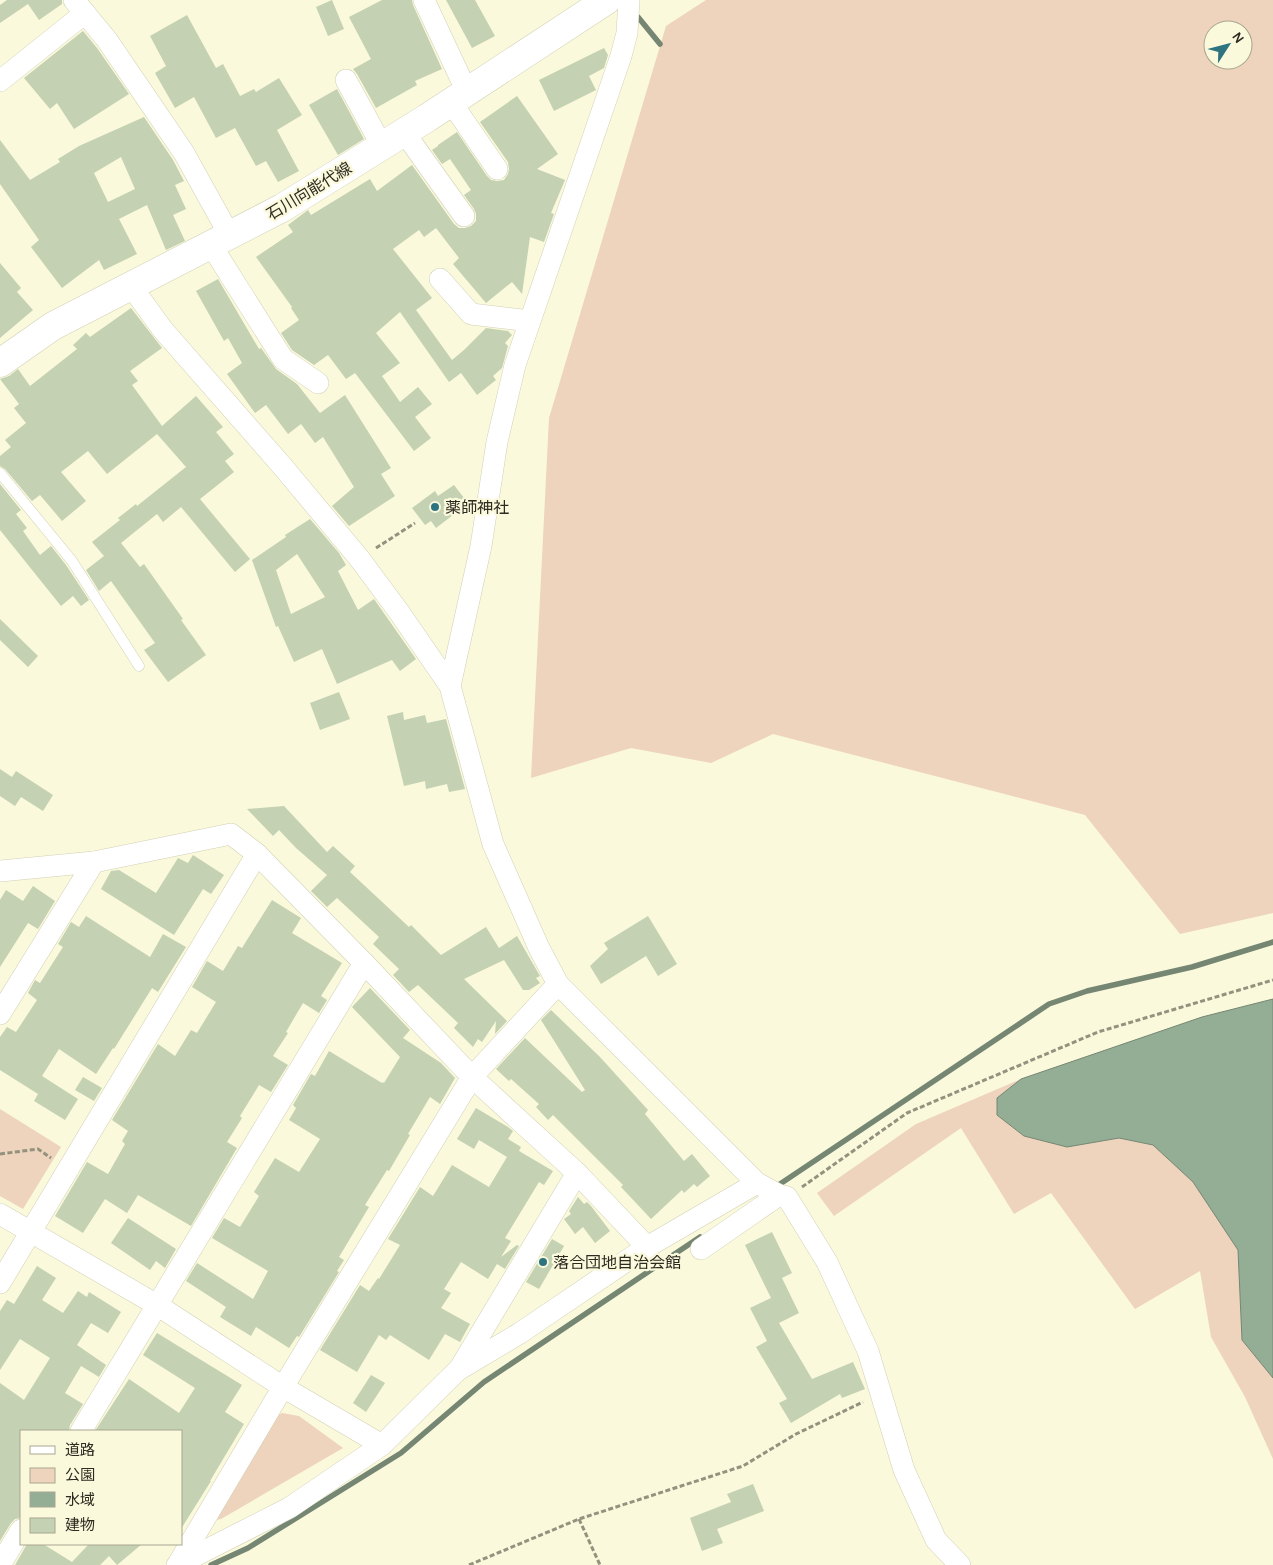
<svg xmlns="http://www.w3.org/2000/svg" width="1273" height="1565" font-family="Karla,'Noto Sans JP',sans-serif">
  <style>
    .green { fill: #eed3bd; fill-rule: evenodd }
    .water { fill: #94ad95; stroke: #758672 }
    .lines { fill: none; stroke-linecap: round; stroke-linejoin: round }
    .stream { stroke: #758672; stroke-width: 5.5 }
    .building { fill: #c4d1b2; fill-rule: evenodd }
    .service-casing { stroke: #d2d0b5; stroke-width: 11 }
    .minor-casing { stroke: #d2d0b5; stroke-width: 22 }
    .secondary-casing { stroke: #d2d0b5; stroke-width: 29 }
    .path { stroke: #93927e; stroke-width: 3; stroke-dasharray: 5 2.5; stroke-linecap: butt }
    .service { stroke: #fff; stroke-width: 10 }
    .minor { stroke: #fff; stroke-width: 21 }
    .secondary { stroke: #fff; stroke-width: 28 }
    .poi-dot { fill: #2d7480; stroke: #faf9dc; stroke-width: 2 }
    .labels { text-anchor: middle; dominant-baseline: central; stroke-width: 4.5; stroke-linejoin: round; paint-order: stroke }
    .street-label { font-size: 16px; fill: #2c2b20; stroke: #faf9dc }
    .poi-label { font-size: 16px; fill: #2c2b20; stroke: #faf9dc; text-anchor: start }
  </style>
  <rect width="100%" height="100%" fill="#faf9dc"/>
  <g class="green">
    <path d="M706,0H1273V913L1180,934L1085,815L773,734L711,763L631,748L531,778L549,418L666,26ZM1213,30H1243V60H1213Z"/>
    <path d="M1021,1079L997,1098V1115L1024,1136L1067,1147L1119,1138L1153,1145L1193,1182L1238,1250L1242,1340L1273,1378V1459L1245,1397L1211,1337L1200,1271L1135,1309L1051,1193L1014,1214L961,1128L834,1216L817,1193L916,1124Z"/>
    <path d="M0,1109L61,1147L23,1209L0,1196Z"/>
    <path d="M282,1413L299,1416L343,1448L221,1519L211,1521L272,1418Z"/>
  </g>
  <path class="water" d="M1273,999V1378L1242,1340L1238,1250L1193,1182L1153,1145L1119,1138L1067,1147L1024,1136L997,1115V1098L1021,1079L1202,1017Z"/>
  <g class="lines">
    <g class="stream">
      <path d="M638,17L660,44"/>
      <path d="M774,1188L1049,1004L1087,991L1192,967L1273,942"/>
      <path d="M211,1565L248,1548L401,1453L484,1382L700,1237"/>
    </g>
  </g>
  <g class="building">
    <path d="M7,0H62V4L39,20L28,4L0,23V5Z"/>
    <path d="M332,0L344,29L328,36L316,7Z"/>
    <path d="M382,0H412L413,5L442,69L415,81L417,85L376,108L357,74L353,69L371,59L349,17Z"/>
    <path d="M446,0H475L495,36L472,48Z"/>
    <path d="M187,15L216,68L223,64L240,96L254,89L256,92L279,78L302,115L277,130L299,171L278,182L266,161L256,166L235,128L216,138L194,97L175,108L155,73L166,66L150,36Z"/>
    <path d="M83,31L97,48L129,94L74,129L57,103L50,109L24,78Z"/>
    <path d="M604,48L608,55L604,68L589,76L596,90L554,111L539,80Z"/>
    <path d="M337,89L364,139L338,155L309,105Z"/>
    <path d="M517,96L558,154L537,169L565,180L551,213L554,214L544,242L530,237L522,294L512,282L486,303L453,264L459,258L436,228L424,237L419,230L393,249L432,298L416,310L452,360L464,350L486,328L508,331L512,335L505,343L508,346L502,368L493,376L496,380L477,395L461,373L449,382L400,312L376,333L400,363L382,376L400,402L418,387L432,404L415,417L431,438L414,451L355,373L346,379L328,355L314,365L292,350L281,333L299,320L291,308L292,307L256,257L293,232L288,225L308,210L311,215L370,179L377,191L412,165L454,224L459,228H465L471,226L476,221V214L474,209L464,195L471,190L450,159L442,164L432,150L438,146V145L457,132L487,176L491,180L497,181L504,180L508,174L509,169L508,162L480,122Z"/>
    <path d="M144,117L173,160L184,181L175,185L186,209L173,215L185,241L166,250L147,205L119,219L137,254L104,270L99,260L62,288L31,247L39,240L0,184V140L30,180L60,162L58,159L79,146ZM121,157L135,189L108,202L94,173Z"/>
    <path d="M0,263L21,288L17,292L33,310L0,338Z"/>
    <path d="M218,279L259,349L261,348L276,369L297,384L320,413L345,395L391,468L381,474L395,496L349,526L332,506L354,487L323,437L315,443L301,424L288,434L266,405L255,413L227,374L242,363L228,338L224,341L196,291Z"/>
    <path d="M131,308L162,348L130,371L138,381L132,385L162,426L196,396L223,427L216,432L234,454L225,461L234,472L200,499L250,559L235,572L181,507L163,522L157,514L121,543L140,567L144,564L183,619L181,620L206,655L168,682L144,650L155,643L111,581L99,591L86,570L104,556L92,542L120,520L118,518L136,504L137,506L186,467L157,434L107,474L88,451L61,472L86,501L62,521L40,495L32,501L5,469L0,466V456L11,447L5,440L26,423L14,408L19,404L0,379L9,376L18,369L30,386L77,349L73,345L86,333L90,337Z"/>
    <path d="M0,484L21,510L16,514L27,528L23,531L40,555L51,546L66,565L89,600L81,606L73,596L61,606L0,530Z"/>
    <path d="M454,485L464,498L449,509L453,515L436,528L431,521L425,525L412,508L435,491L438,496Z"/>
    <path d="M310,519L339,553L346,565L338,571L358,610L374,599L416,659L400,671L392,660L337,684L322,649L294,662L278,626L276,627L252,560L286,537L285,535ZM297,554L325,597L291,614L276,570Z"/>
    <path d="M0,619L38,656L28,667L0,640Z"/>
    <path d="M339,692L350,719L320,730L310,703Z"/>
    <path d="M403,712L404,720L425,715L427,723L446,719L465,789L449,792L447,784L426,789L425,781L404,786L387,716Z"/>
    <path d="M0,769L12,777L16,771L53,795L43,811L21,797L15,806L0,796Z"/>
    <path d="M284,806L327,852L333,846L355,866L350,872L409,927L411,925L441,955L486,927L499,948L517,936L540,976L536,978L540,983L529,990H523L504,960L464,979L507,1021L495,1034L496,1021L482,1042L478,1039L473,1047L454,1028L458,1023L418,985L409,992L393,975L399,969L373,944L379,937L337,898L327,907L311,891L327,875L296,848L279,830L273,836L247,809Z"/>
    <path d="M193,855L224,875L211,894L203,889L174,935L101,889L111,871L119,870L156,893L178,858L188,863Z"/>
    <path d="M33,886L55,901L38,929L28,923L0,967V900L6,890L23,901Z"/>
    <path d="M272,900L301,918L292,933L342,963L321,996L327,1000L319,1013L303,1003L286,1032L288,1033L273,1056L288,1065L271,1092L259,1085L240,1116L242,1118L227,1142L237,1148L191,1226L138,1195L127,1213L105,1199L83,1233L55,1216L87,1162L108,1174L125,1144L122,1141L128,1131L112,1120L158,1044L175,1056L191,1030L197,1033L216,1002L192,987L207,961L223,971L238,946L242,948Z"/>
    <path d="M86,916L150,957L163,934L186,947L158,992L152,988L114,1049L113,1048L96,1074L59,1049L42,1076L78,1099L65,1120L34,1101L38,1094L0,1070V1037L7,1027L16,1032L37,1000L28,993L35,980L40,983L63,947L58,944L71,922L79,927Z"/>
    <path d="M648,916L677,964L658,976L646,956L601,984L590,966L608,949L604,943Z"/>
    <path d="M370,988L410,1030L403,1038L441,1063L455,1078L440,1104L430,1097L408,1134L410,1135L389,1171L387,1170L365,1205L369,1207L339,1257L344,1260L337,1271L339,1272L299,1337L297,1336L289,1348L256,1327L251,1336L220,1317L226,1307L186,1281L197,1263L253,1299L268,1271L212,1238L224,1218L240,1227L259,1196L254,1192L275,1158L299,1172L320,1139L289,1120L296,1108L293,1105L311,1074L315,1076L329,1051L382,1083L383,1082L384,1083L400,1057L352,1007Z"/>
    <path d="M551,1010L600,1057L648,1110L645,1114L684,1161L692,1154L710,1176L697,1187L694,1184L684,1193L682,1190L651,1219L621,1187L623,1185L553,1115L548,1120L536,1107L539,1104L511,1079L509,1081L496,1069L525,1038L582,1092L585,1090L541,1020Z"/>
    <path d="M83,1077L102,1088L94,1101L75,1090Z"/>
    <path d="M476,1108L508,1127L513,1131L508,1139L521,1147L519,1151L553,1171L544,1185L539,1182L505,1238L511,1241L501,1257L517,1245L519,1246L505,1269L497,1264L488,1279L461,1262L444,1289L451,1293L441,1308L470,1324L460,1342L445,1334L429,1360L390,1335L386,1340L379,1335L357,1372L320,1350L360,1285L369,1291L378,1278L379,1279L400,1245L388,1239L420,1187L433,1196L452,1165L489,1187L507,1157L479,1140L474,1149L457,1139Z"/>
    <path d="M578,1197L584,1204L587,1202L591,1206L610,1231L595,1243L583,1227L575,1234L564,1219L571,1214L569,1211Z"/>
    <path d="M128,1218L176,1249L165,1268L156,1261L150,1270L111,1243Z"/>
    <path d="M772,1232L792,1273L782,1278L799,1313L779,1323L812,1379L853,1362L865,1389L842,1398L840,1394L791,1423L779,1403L787,1399L756,1347L767,1341L750,1308L771,1298L745,1245Z"/>
    <path d="M552,1239L564,1246L539,1289L526,1282Z"/>
    <path d="M37,1266L56,1278L42,1300L63,1313L78,1291L87,1297L89,1292L121,1312L108,1333L91,1323L77,1345L106,1365L99,1377L81,1366L65,1393L83,1404L70,1425L69,1431H21V1518L15,1519L11,1523L0,1541V1383L24,1400L50,1358L20,1339L0,1370V1311L7,1300L14,1304Z"/>
    <path d="M157,1333L242,1385L225,1412L244,1424L210,1481H211L181,1529V1431H95L129,1379L179,1413L195,1388L143,1355Z"/>
    <path d="M371,1375L385,1383L366,1412L353,1403Z"/>
    <path d="M753,1484L764,1511L717,1529L723,1543L702,1551L690,1518L731,1502L727,1494Z"/>
    <path d="M27,1544H43L72,1562L89,1544H142L117,1565L109,1556L100,1565H15Z"/>
  </g>
  <g class="lines">
    <g class="service-casing">
      <path id="service" d="M0,473L72,561L139,666"/>
    </g>
    <g class="minor-casing">
      <g id="minor">
        <path d="M74,0L107,40L184,153L230,236"/>
        <path d="M424,0L467,92"/>
        <path d="M346,80L382,146"/>
        <path d="M0,81L85,13"/>
        <path d="M451,102L497,169"/>
        <path d="M404,132L464,216"/>
        <path d="M211,245L283,359L318,383"/>
        <path d="M440,279L471,314L530,321"/>
        <path d="M131,286L163,330L283,467L359,558L399,612L450,686L493,844L539,948L558,984L757,1183L779,1195L787,1197L827,1262L868,1351L904,1470L936,1540L960,1565"/>
        <path d="M450,686L481,546L497,442L515,365L621,56L627,33L629,0"/>
        <path d="M0,871L94,862L231,834L257,854L364,963L472,1077L577,1173L647,1247"/>
        <path d="M0,1014L94,862"/>
        <path d="M0,1214L157,1305L283,1387L382,1445"/>
        <path d="M701,1249L779,1195"/>
        <path d="M0,1283L257,854"/>
        <path d="M460,1368L577,1173"/>
        <path d="M81,1431L364,963"/>
        <path d="M178,1564L283,1387L472,1077L558,984"/>
        <path d="M0,1565L21,1530"/>
        <path d="M177,1565L289,1508L382,1445L458,1370L520,1333L647,1247L757,1183"/>
      </g>
    </g>
    <g class="secondary-casing">
      <path id="secondary" d="M0,363L53,326L282,208L427,118L607,0"/>
    </g>
    <g class="path">
      <path d="M376,548L415,523"/>
      <path d="M0,1154L38,1149L51,1158"/>
      <path d="M802,1187L907,1113L1098,1032L1273,980"/>
      <path d="M579,1519L600,1565"/>
      <path d="M469,1565L579,1519L743,1466L796,1434L863,1402"/>
    </g>
    <use href="#service" class="service"/>
    <use href="#minor" class="minor"/>
    <use href="#secondary" class="secondary"/>
  </g>
  <g class="poi-dot">
    <circle cx="435" cy="507" r="5"/>
    <circle cx="543" cy="1262" r="5"/>
  </g>
  <g class="labels">
    <g class="street-label">
      <text transform="translate(309 191) rotate(-31)">石川向能代線</text>
    </g>
    <g class="poi-label">
      <text x="445" y="507">薬師神社</text>
      <text x="553" y="1262">落合団地自治会館</text>
    </g>
  </g>
  <rect x="20" y="1430" width="162" height="115" fill="#faf9dc" stroke="#a8a791"/>
  <rect x="30" y="1446" width="25" height="8" fill="#ffffff" stroke="#a8a791"/>
  <text x="65" y="1455" font-size="15" fill="#2c2b20">道路</text>
  <rect x="30" y="1468" width="25" height="15" fill="#eed3bd" stroke="#a8a791"/>
  <text x="65" y="1480" font-size="15" fill="#2c2b20">公園</text>
  <rect x="30" y="1492" width="25" height="15" fill="#94ad95" stroke="#a8a791"/>
  <text x="65" y="1505" font-size="15" fill="#2c2b20">水域</text>
  <rect x="30" y="1518" width="25" height="15" fill="#c4d1b2" stroke="#a8a791"/>
  <text x="65" y="1530" font-size="15" fill="#2c2b20">建物</text>
  <g transform="translate(1228 45) rotate(54)"><circle r="24" fill="#faf9dc" stroke="#a8a791"/>
  <path d="M0-4L9 19L0 12L-9 19Z" fill="#2d7480"/>
  <text y="-8" font-size="14" font-weight="bold" text-anchor="middle" fill="#2c2b20">N</text>
  </g>
</svg>
